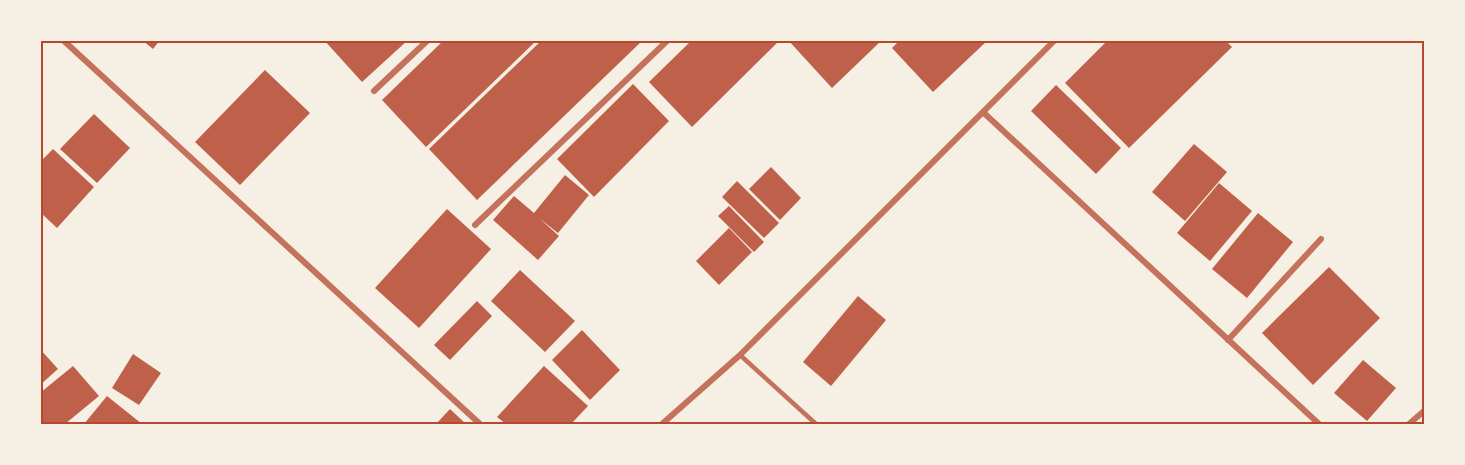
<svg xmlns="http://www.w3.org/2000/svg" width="1465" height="465" font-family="'DM Sans',sans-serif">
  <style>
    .building { fill: #bf614a }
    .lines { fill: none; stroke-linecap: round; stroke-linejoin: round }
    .service { stroke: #c5725c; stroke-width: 4.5 }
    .minor { stroke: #c5725c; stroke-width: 6 }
    .neatline { fill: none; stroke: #b5482f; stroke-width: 2 }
  </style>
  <rect width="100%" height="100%" fill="#f6efe4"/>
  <g class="building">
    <path d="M142,40H160L153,49Z"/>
    <path d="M324,40H408L362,82Z"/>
    <path d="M444,40H537L426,147L382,100Z"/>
    <path d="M542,40H643L477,200L429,149Z"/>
    <path d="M692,40H780L692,127L649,82Z"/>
    <path d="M788,40H882L832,88Z"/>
    <path d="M900,40H988L933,92L892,48Z"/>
    <path d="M1108,40H1225L1232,47L1129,148L1065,83Z"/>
    <path d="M265,70L310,113L240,185L195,142Z"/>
    <path d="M633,84L669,121L594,197L557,159Z"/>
    <path d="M1056,85L1121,148L1096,174L1031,111Z"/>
    <path d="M94,114L130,148L97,183L60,149Z"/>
    <path d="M1194,144L1227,172L1185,221L1152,192Z"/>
    <path d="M53,149L94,187L57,228L40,212V162Z"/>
    <path d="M771,167L801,198L780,220L749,189Z"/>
    <path d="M565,175L589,195L558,233L540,219L559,236L538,260L493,220L514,196L534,213Z"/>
    <path d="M737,181L779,223L764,238L722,197Z"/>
    <path d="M1219,183L1252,211L1210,261L1177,233Z"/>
    <path d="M729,206L764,242L754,252L718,216Z"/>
    <path d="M447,209L491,249L419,328L375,288Z"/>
    <path d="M1258,213L1293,242L1247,298L1212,269Z"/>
    <path d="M729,228L752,252L719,285L696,261Z"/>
    <path d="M1329,267L1380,318L1313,385L1262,333Z"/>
    <path d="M520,270L575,321L545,352L491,301Z"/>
    <path d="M858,296L886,320L831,386L803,362Z"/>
    <path d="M477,301L492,316L450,360L434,345Z"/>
    <path d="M582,330L620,370L590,400L552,360Z"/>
    <path d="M40,349L58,369L40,385Z"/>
    <path d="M133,354L161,373L139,405L112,388Z"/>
    <path d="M1363,360L1396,388L1367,421L1334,393Z"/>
    <path d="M73,366L99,396L65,424H40V393Z"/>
    <path d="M544,366L588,406L571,424H506L497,417Z"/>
    <path d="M107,396L142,424H84Z"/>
    <path d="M450,409L466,424H436Z"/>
  </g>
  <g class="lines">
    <path class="service" d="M740,355L816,424"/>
    <g class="minor">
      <path d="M63,40L480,424"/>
      <path d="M374,91L428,40"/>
      <path d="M984,113L1319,424"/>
      <path d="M475,225L668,40"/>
      <path d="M1228,340L1321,239"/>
      <path d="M662,424L740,355L1055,40"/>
      <path d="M1409,424L1424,411"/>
    </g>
  </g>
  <rect width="1465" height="465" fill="none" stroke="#f6efe4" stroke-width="84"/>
  <rect x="42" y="42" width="1381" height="381" class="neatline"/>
</svg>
